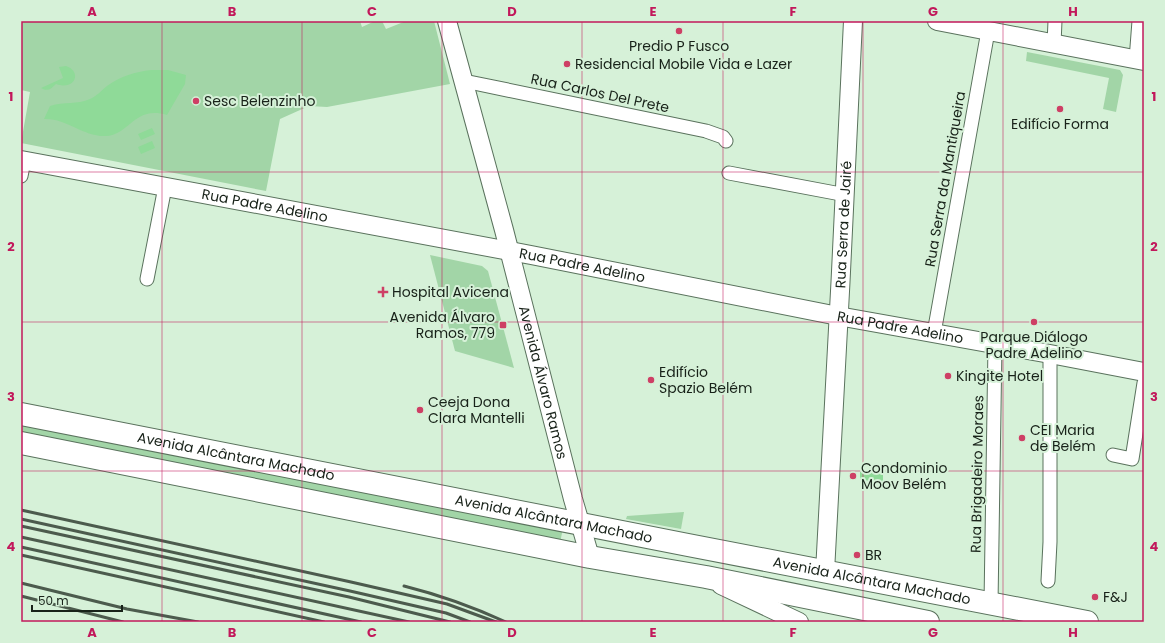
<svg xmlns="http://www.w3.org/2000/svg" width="1165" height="643" font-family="Poppins,sans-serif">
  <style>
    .green { fill: #a2d5a7 }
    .water { fill: #8fda98 }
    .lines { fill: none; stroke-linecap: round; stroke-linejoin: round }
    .street-casing { stroke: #5a725d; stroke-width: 15 }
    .secondary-casing { stroke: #5a725d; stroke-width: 20 }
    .highway-casing { stroke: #5a725d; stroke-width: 24 }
    .street { stroke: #fff; stroke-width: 13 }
    .secondary { stroke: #fff; stroke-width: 18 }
    .highway { stroke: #fff; stroke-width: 22 }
    .rail { stroke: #4c5b4d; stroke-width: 3 }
    .grid { fill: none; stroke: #c2185b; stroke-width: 1; stroke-opacity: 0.55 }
    .poi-dot { fill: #ce3f65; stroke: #d6f1d8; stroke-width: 1.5 }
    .labels { text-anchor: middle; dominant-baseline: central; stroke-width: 4; stroke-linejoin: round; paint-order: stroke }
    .poi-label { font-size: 14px; fill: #182219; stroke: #d6f1d8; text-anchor: start }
    .street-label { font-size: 14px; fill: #182219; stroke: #d6f1d8 }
    .neatline { fill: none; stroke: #c2185b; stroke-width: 1.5 }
    .grid-label { font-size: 13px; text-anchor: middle; font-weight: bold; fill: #c2185b }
  </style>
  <rect width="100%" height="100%" fill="#d6f1d8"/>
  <g class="green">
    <path d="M21,21H360L362,27L375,21H382L386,29L406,21H434L450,84L327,107L309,106L280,119L266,191L21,143L30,92L21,90Z"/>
    <path d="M1027,52L1120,70L1123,75L1116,112L1103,109L1109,78L1026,61Z"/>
    <path d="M430,255L482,266L488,271L514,368L455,351Z"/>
    <path d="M21,421L563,528L560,543L21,436Z"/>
    <path d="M684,512L681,529L626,519L627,516Z"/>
  </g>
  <g class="water">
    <path d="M66,66C82,71 76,91 56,84C51,89 48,92 41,88L63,78L59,67Z"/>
    <path d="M151,70H168L186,75L185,84L167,115C134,105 130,135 106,136C83,137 67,118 44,119L50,106C64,101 77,105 90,99C97,96 102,90 107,86C121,76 135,72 151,70Z"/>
    <path d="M152,128L155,134L141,140L138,134Z"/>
    <path d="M152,141L155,148L141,154L138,147Z"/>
    <path d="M860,472L883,474V482L860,480Z"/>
  </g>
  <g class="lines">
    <g class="street-casing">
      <g id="street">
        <path d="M1054,44L1055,21"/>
        <path d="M1136,60L1139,21"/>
        <path d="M464,81L706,131L723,137L726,141"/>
        <path d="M729,173L846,195"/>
        <path d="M21,176L24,161"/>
        <path d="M147,279L165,187"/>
        <path d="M934,333L988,31"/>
        <path d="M1113,455L1132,459L1144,383"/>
        <path d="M1048,581L1050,542V354"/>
        <path d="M991,604L995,344"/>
      </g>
    </g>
    <g class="secondary-casing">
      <g id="secondary">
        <path id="s1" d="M447,21L504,230L573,499L590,557"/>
        <path d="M937,21L1144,61"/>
        <path id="s2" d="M21,160L531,255L838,316L1050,354L1144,372"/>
        <path id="s3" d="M825,572C835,388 845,205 853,21"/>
        <path d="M721,585L799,622"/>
      </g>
    </g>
    <g class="highway-casing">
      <g id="highway">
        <path id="s4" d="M21,414L688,545L1087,622"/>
        <path d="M21,443L590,557L706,577L928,622"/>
      </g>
    </g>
    <use href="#street" class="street"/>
    <use href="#secondary" class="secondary"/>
    <use href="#highway" class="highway"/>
    <g class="rail">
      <path d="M21,510L351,582L447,604L496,622"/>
      <path d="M21,519L350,591L446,613L470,622"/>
      <path d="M21,526L349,597L450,622"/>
      <path d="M21,537L409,622"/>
      <path d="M21,547L361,622"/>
      <path d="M21,555L324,622"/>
      <path d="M21,583L127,609L198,622"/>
      <path d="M404,586C440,595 473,607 506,622"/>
      <path d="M21,596L123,622"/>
    </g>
  </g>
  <path class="grid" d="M162,21V622M302,21V622M442,21V622M582,21V622M723,21V622M863,21V622M1003,21V622M21,172H1144M21,322H1144M21,471H1144"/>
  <g class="poi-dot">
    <circle cx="679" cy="31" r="4"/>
    <circle cx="567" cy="64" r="4"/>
    <circle cx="196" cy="101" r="4"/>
    <circle cx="1060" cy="109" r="4"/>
    <path d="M381 286h4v4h4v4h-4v4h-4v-4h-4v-4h4z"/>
    <circle cx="1034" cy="322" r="4"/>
    <rect x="499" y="321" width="8" height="8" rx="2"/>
    <circle cx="948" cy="376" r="4"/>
    <circle cx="651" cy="380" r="4"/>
    <circle cx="420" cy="410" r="4"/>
    <circle cx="1022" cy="438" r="4"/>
    <circle cx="853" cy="476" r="4"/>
    <circle cx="857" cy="555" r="4"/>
    <circle cx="1095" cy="597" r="4"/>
  </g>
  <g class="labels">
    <g class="poi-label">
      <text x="679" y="46" text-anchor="middle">Predio P Fusco</text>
      <text x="575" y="64">Residencial Mobile Vida e Lazer</text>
      <text x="204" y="101">Sesc Belenzinho</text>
      <text x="1060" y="124" text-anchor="middle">Edifício Forma</text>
      <text x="392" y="292">Hospital Avicena</text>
      <text x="495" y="317" text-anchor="end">Avenida Álvaro<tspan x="495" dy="16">Ramos, 779</tspan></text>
      <text x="1034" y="337" text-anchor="middle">Parque Diálogo<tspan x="1034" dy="16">Padre Adelino</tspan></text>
      <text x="659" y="372">Edifício<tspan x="659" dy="16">Spazio Belém</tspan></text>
      <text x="956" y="376">Kingite Hotel</text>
      <text x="428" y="402">Ceeja Dona<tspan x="428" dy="16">Clara Mantelli</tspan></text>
      <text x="1030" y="430">CEI Maria<tspan x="1030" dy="16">de Belém</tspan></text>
      <text x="861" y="468">Condominio<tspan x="861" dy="16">Moov Belém</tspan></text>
      <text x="865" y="555">BR</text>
      <text x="1103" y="597">F&amp;J</text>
    </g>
    <g class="street-label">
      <text transform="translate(600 93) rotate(12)">Rua Carlos Del Prete</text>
      <text transform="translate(945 179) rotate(-80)">Rua Serra da Mantiqueira</text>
      <text stroke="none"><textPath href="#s2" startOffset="248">Rua Padre Adelino</textPath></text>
      <text stroke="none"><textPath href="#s3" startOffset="348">Rua Serra de Jairé</textPath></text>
      <text stroke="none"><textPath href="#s2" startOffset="571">Rua Padre Adelino</textPath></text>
      <text stroke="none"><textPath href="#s2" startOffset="895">Rua Padre Adelino</textPath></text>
      <text stroke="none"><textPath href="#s1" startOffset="374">Avenida Álvaro Ramos</textPath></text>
      <text stroke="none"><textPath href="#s4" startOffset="219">Avenida Alcântara Machado</textPath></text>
      <text transform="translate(977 474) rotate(-89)">Rua Brigadeiro Moraes</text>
      <text stroke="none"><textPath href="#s4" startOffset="543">Avenida Alcântara Machado</textPath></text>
      <text stroke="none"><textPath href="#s4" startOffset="867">Avenida Alcântara Machado</textPath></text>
    </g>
  </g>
  <rect width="1165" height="643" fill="none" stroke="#d6f1d8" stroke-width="44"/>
  <path d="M32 605v6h90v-6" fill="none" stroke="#182219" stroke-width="2"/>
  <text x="38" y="605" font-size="12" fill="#182219" stroke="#d6f1d8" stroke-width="3" paint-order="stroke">50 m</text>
  <rect x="22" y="22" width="1121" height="599" class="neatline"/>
  <g class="grid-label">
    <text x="92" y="16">A</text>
    <text x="232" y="16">B</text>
    <text x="372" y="16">C</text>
    <text x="512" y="16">D</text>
    <text x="653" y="16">E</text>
    <text x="793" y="16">F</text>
    <text x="933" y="16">G</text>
    <text x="1073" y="16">H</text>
    <text x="11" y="101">1</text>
    <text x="1154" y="101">1</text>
    <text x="11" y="251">2</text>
    <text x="1154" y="251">2</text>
    <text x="11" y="401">3</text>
    <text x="1154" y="401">3</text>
    <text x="11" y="551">4</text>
    <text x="1154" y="551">4</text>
    <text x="92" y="637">A</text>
    <text x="232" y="637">B</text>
    <text x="372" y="637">C</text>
    <text x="512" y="637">D</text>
    <text x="653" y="637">E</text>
    <text x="793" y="637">F</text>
    <text x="933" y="637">G</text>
    <text x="1073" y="637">H</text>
  </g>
</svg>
